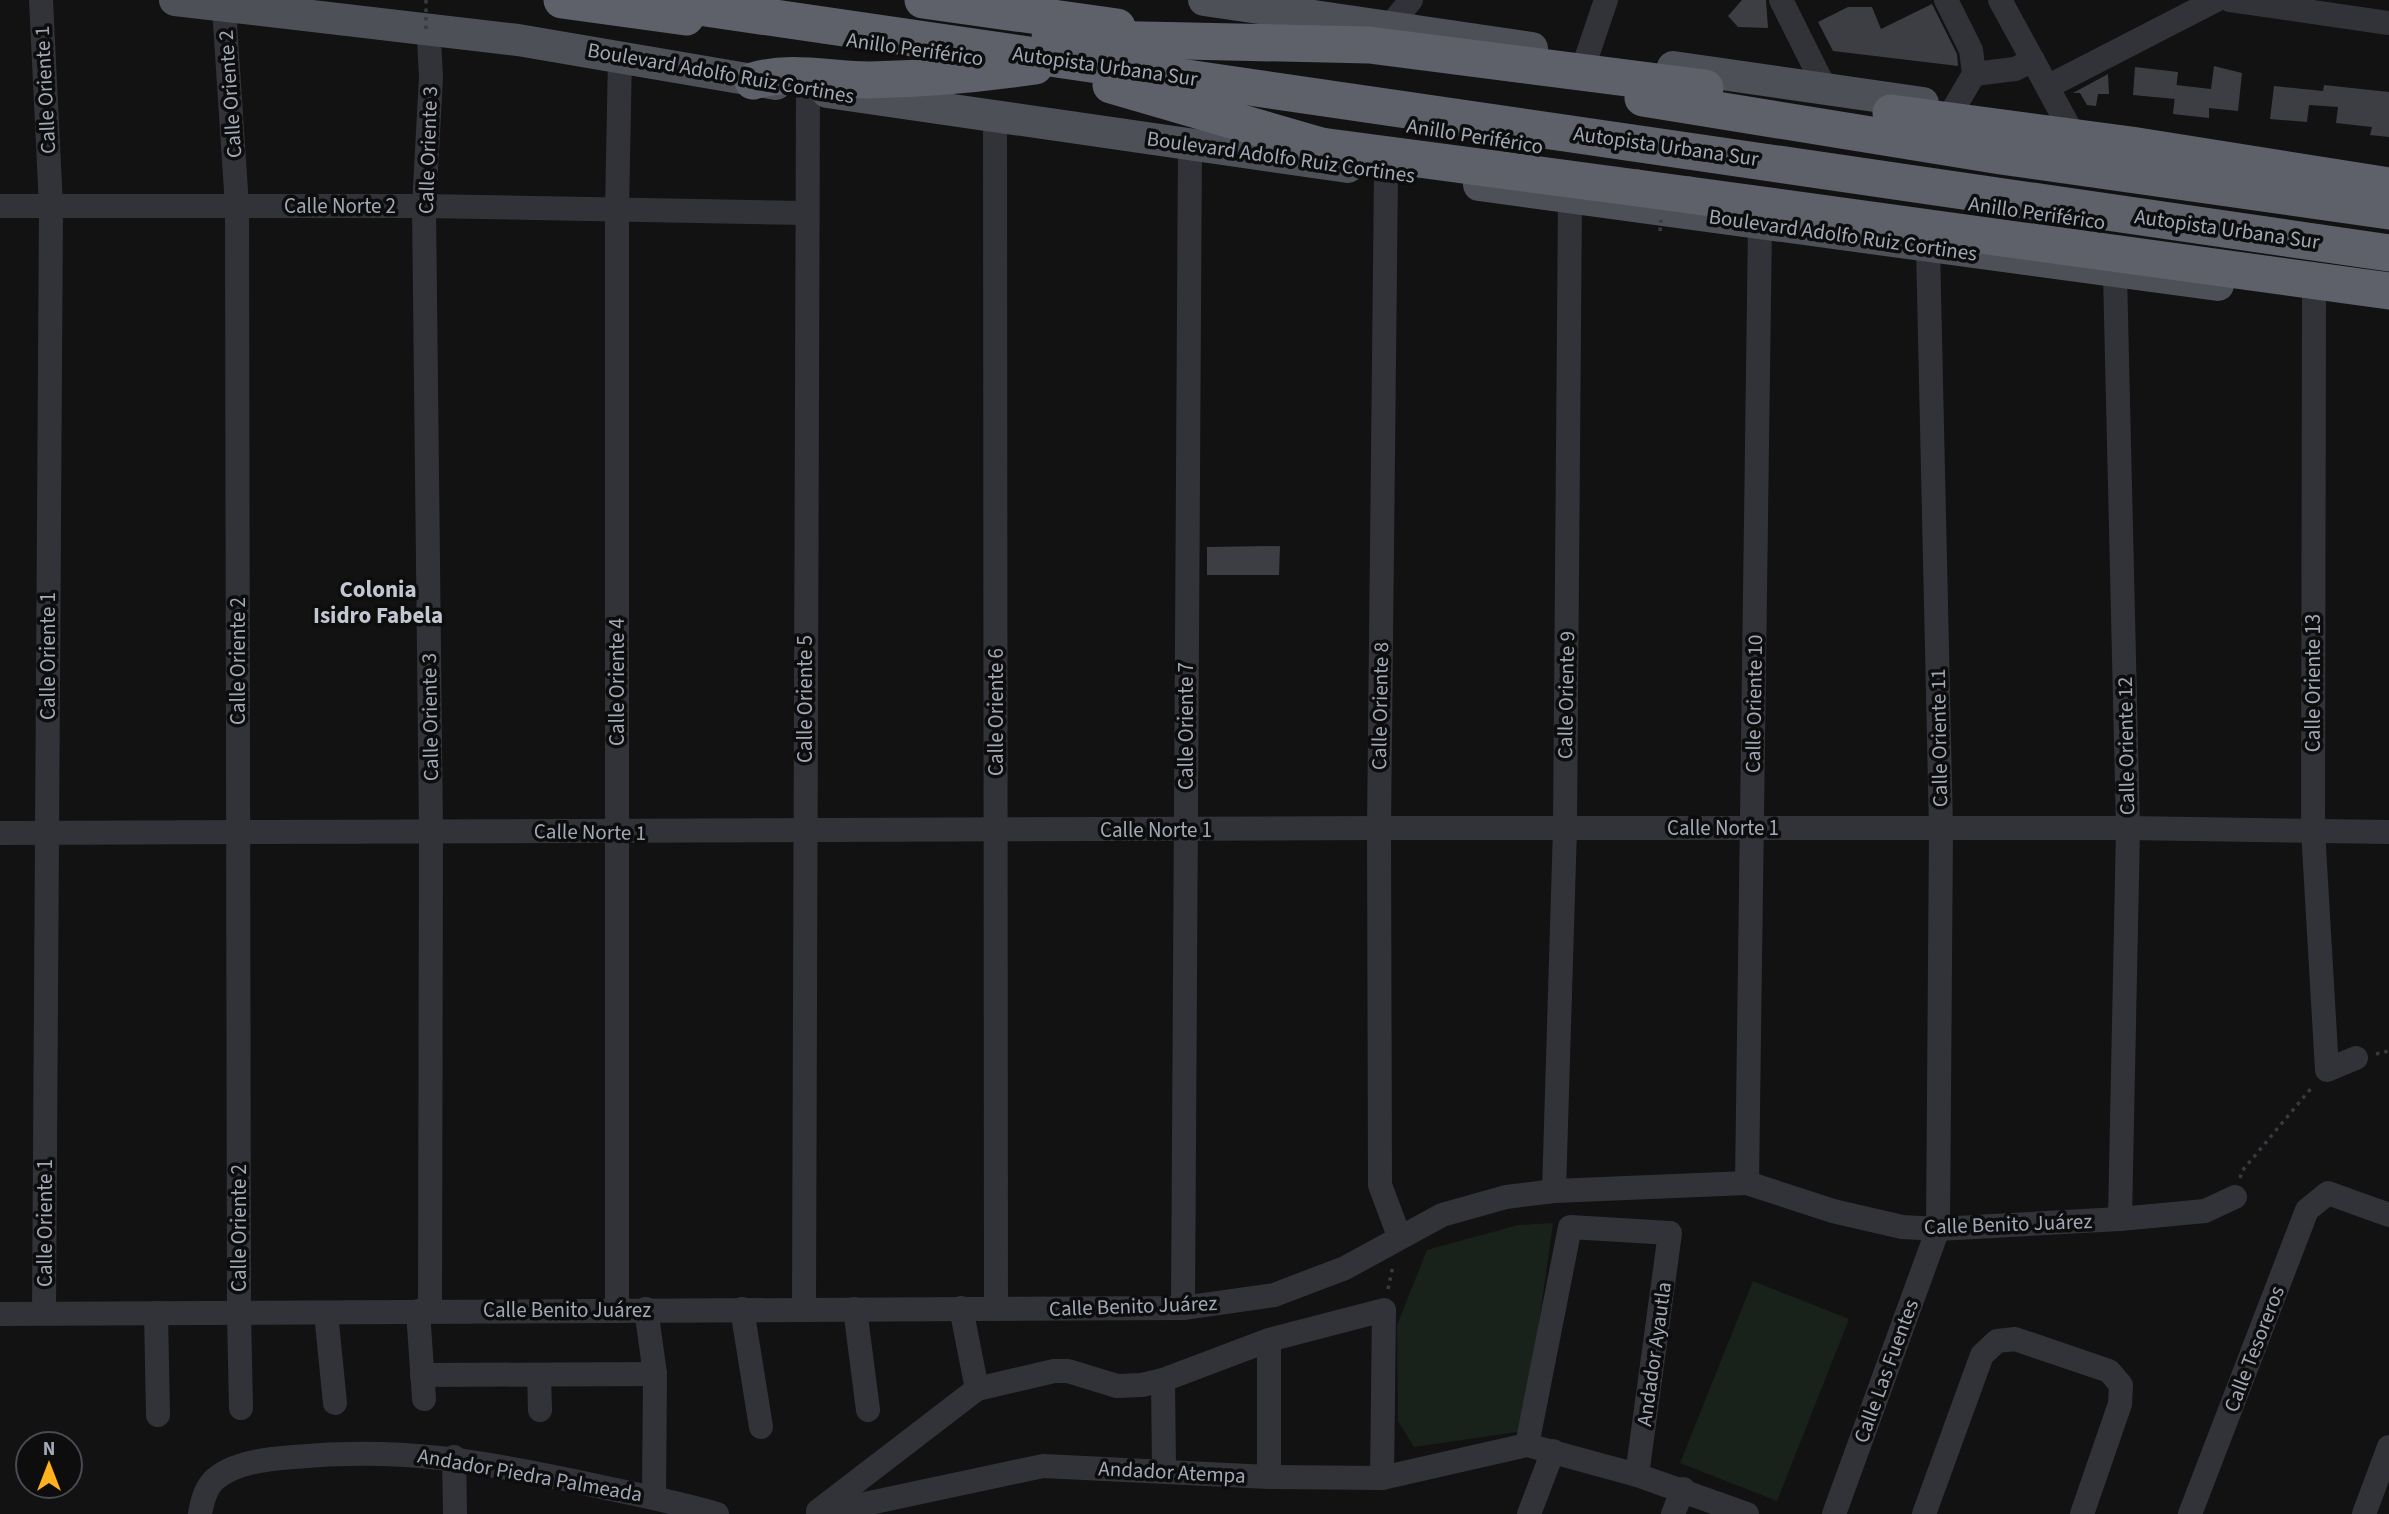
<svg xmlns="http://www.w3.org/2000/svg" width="2389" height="1514" font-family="'Source Sans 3',sans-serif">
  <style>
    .green { fill: #19221a }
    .building { fill: #3d3e44 }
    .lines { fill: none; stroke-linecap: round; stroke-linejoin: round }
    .path { stroke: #383a40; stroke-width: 3.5; stroke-dasharray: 3.5 5; stroke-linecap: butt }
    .minor { stroke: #323339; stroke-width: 24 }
    .major { stroke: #4e5058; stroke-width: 32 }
    .highway { stroke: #5e616a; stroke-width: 37 }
    .path-bridge { stroke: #383a40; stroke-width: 3.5; stroke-dasharray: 3.5 5; stroke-linecap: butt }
    .highway-bridge { stroke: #5e616a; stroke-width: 37 }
    .labels { text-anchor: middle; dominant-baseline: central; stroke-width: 7; stroke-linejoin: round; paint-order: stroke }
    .street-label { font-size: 21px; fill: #a1a8b6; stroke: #0d0d0e }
    .neighbourhood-label { font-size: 23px; font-weight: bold; fill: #c3c7d1; stroke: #0d0d0e }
  </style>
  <rect width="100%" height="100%" fill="#121213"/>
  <g class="green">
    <path d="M1553,1223L1524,1431L1414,1447L1398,1421L1397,1325L1427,1250L1518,1225Z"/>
    <path d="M1753,1281L1849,1319L1777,1501L1680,1463Z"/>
  </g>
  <g class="building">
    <path d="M1742,0H1766L1768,28L1738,27L1728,16Z"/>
    <path d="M1932,4L1957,54L1958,66L1833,51L1818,22L1848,7H1872L1881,29Z"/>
    <path d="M2214,66L2242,73L2238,111L2209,108V118L2173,114L2176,85L2211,89Z"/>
    <path d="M2135,67L2178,72L2175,99L2133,95Z"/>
    <path d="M2108,74L2109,94H2098L2096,106L2087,105L2080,93H2073Z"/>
    <path d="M2324,85L2389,92V137L2370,135L2372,127L2336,123L2338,107L2309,105L2307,122L2270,119L2274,86L2323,91Z"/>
    <path d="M1280,546L1279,575H1207V547Z"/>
  </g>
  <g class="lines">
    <g class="path">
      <path d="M2376,1054L2389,1051"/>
      <path d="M2240,1178L2242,1171L2313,1086"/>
      <path d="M1388,1289L1393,1266"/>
    </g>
    <g class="minor">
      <path d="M41,0L51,206L44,1313"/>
      <path d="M1781,0L1825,88"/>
      <path d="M1946,0L1971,50L1974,74L1954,108"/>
      <path d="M2000,0L2068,125"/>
      <path d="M2230,0L2389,23"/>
      <path d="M224,8L237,206L239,1314L241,1408"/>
      <path d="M1389,27L1411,0"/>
      <path d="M429,40L431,77L424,206L431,830L430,1310"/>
      <path d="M1587,56L1606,0"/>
      <path d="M1974,74L2015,69L2033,60"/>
      <path d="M2049,86L2216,0"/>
      <path d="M995,116L996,1309"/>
      <path d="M1386,172L1379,828L1380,1185L1399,1236"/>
      <path d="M0,206H424L805,213"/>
      <path d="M2115,273L2128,828L2120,1219"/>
      <path d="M2314,296L2313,830L2327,1070L2356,1058"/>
      <path d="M0,833L1379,828H2128L2389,832"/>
      <path d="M1747,1183L1760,224"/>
      <path d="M1554,1191L1565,828L1570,198"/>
      <path d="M961,1308L977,1389"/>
      <path d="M1183,1308L1190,144"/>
      <path d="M617,1309V211L620,55"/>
      <path d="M646,1309L655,1374L654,1496"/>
      <path d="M742,1309L761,1427"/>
      <path d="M804,1309L808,90"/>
      <path d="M855,1309L868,1410"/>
      <path d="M418,1311L424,1399"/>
      <path d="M156,1313L158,1415"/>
      <path d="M326,1313L335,1403"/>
      <path d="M0,1314L1183,1308L1274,1295L1345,1268L1442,1215L1506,1197L1554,1191L1747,1183L1833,1211L1902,1227L1938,1229L2120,1219L2205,1211L2235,1197"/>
      <path d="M422,1375L655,1374"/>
      <path d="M539,1375L540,1410"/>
      <path d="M1163,1380L1164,1471"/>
      <path d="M1527,1445L1570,1227L1670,1233L1637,1475"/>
      <path d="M454,1457L455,1514"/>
      <path d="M1269,1477V1340"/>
      <path d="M818,1511L977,1389L1054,1371H1068L1117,1386L1142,1385L1163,1380L1269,1340L1384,1310L1382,1478"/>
      <path d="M200,1514C202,1502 205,1489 214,1480C234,1462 268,1459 294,1457C400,1447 480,1461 583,1483C628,1493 672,1501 717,1514"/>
      <path d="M818,1514L1043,1466L1269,1477L1382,1478L1527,1445L1637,1475L1747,1514"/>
      <path d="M1529,1514L1553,1451"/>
      <path d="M1673,1514L1683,1489"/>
      <path d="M1834,1514L1938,1229L1941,829L1928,247"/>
      <path d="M1924,1514L1982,1355L1997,1341L2015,1339L2109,1371L2121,1385L2120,1404L2082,1514"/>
      <path d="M2190,1514L2307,1210L2328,1193L2389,1215"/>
      <path d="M2364,1514L2389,1447"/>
    </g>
    <g class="major">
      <path d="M175,0L518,40L776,84"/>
      <path d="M1204,0L1532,48"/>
      <path d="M1673,67L1923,103"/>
      <path d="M827,92L1348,167"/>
      <path d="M1479,185L2218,285"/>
    </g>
    <g class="highway">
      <path d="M562,0L686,17"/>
      <path d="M923,0L1117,27"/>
      <path d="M753,81C791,69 830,80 869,80C925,79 980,74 1035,66"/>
      <path d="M1643,98L2001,156L2389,211"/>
      <path d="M1891,113L2131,145L2389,186"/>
      <path d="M1321,146L1637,188"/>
      <path d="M1689,195L2389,291"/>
    </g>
    <g class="path-bridge">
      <path d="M426,0V32"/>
      <path d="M1660,231L1661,220"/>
    </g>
    <g class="highway-bridge">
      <path d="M651,0L2389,253"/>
      <path d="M1050,38L1369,45L1705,88"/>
      <path d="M1111,85L1321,146"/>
      <path d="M1637,188L1689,195"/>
    </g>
  </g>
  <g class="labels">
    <g class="street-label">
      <text transform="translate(915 49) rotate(8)">Anillo Periférico</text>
      <text transform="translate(1105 66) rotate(8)">Autopista Urbana Sur</text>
      <text transform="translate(721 73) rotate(10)">Boulevard Adolfo Ruiz Cortines</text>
      <text transform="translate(45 90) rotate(-93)">Calle Oriente 1</text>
      <text transform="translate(230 94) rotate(-94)">Calle Oriente 2</text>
      <text transform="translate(1475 136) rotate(9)">Anillo Periférico</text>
      <text transform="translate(1666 146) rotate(8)">Autopista Urbana Sur</text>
      <text transform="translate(428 150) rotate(-88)">Calle Oriente 3</text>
      <text transform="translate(1281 157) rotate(8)">Boulevard Adolfo Ruiz Cortines</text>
      <text x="340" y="206">Calle Norte 2</text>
      <text transform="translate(2037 213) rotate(8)">Anillo Periférico</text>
      <text transform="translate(2227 229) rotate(8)">Autopista Urbana Sur</text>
      <text transform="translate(1843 235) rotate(8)">Boulevard Adolfo Ruiz Cortines</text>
      <text transform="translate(48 656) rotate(-90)">Calle Oriente 1</text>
      <text transform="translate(238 661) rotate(-90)">Calle Oriente 2</text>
      <text transform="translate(617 682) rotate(-90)">Calle Oriente 4</text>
      <text transform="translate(2313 683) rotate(-90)">Calle Oriente 13</text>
      <text transform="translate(1566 695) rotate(-89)">Calle Oriente 9</text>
      <text transform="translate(805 699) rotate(-90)">Calle Oriente 5</text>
      <text transform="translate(1754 704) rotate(-89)">Calle Oriente 10</text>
      <text transform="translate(1380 706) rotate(-89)">Calle Oriente 8</text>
      <text transform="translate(996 712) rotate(-90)">Calle Oriente 6</text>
      <text transform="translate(430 717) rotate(-91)">Calle Oriente 3</text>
      <text transform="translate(1186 726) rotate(-90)">Calle Oriente 7</text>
      <text transform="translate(1939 738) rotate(-91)">Calle Oriente 11</text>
      <text transform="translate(2126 746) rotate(-91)">Calle Oriente 12</text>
      <text x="1723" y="828">Calle Norte 1</text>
      <text x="1156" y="830">Calle Norte 1</text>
      <text transform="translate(590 832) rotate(1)">Calle Norte 1</text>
      <text transform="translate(45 1223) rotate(-90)">Calle Oriente 1</text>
      <text transform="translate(2008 1224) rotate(-2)">Calle Benito Juárez</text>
      <text transform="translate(239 1228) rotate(-90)">Calle Oriente 2</text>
      <text transform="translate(1133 1306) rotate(-2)">Calle Benito Juárez</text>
      <text x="567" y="1310">Calle Benito Juárez</text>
      <text transform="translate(2254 1349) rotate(-69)">Calle Tesoreros</text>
      <text transform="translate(1654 1354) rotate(-82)">Andador Ayautla</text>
      <text transform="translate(1886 1371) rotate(-70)">Calle Las Fuentes</text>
      <text transform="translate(1172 1472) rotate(3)">Andador Atempa</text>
      <text transform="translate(530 1475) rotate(10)">Andador Piedra Palmeada</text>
    </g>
    <g class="neighbourhood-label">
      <text x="378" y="589">Colonia<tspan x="378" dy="26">Isidro Fabela</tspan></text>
    </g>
  </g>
  <g transform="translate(49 1465)"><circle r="33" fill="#0d0d0e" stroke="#484b51" stroke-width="2"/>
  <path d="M0-5L12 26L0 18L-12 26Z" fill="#ffb11e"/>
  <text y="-10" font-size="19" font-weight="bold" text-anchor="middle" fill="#a1a8b6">N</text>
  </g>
</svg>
